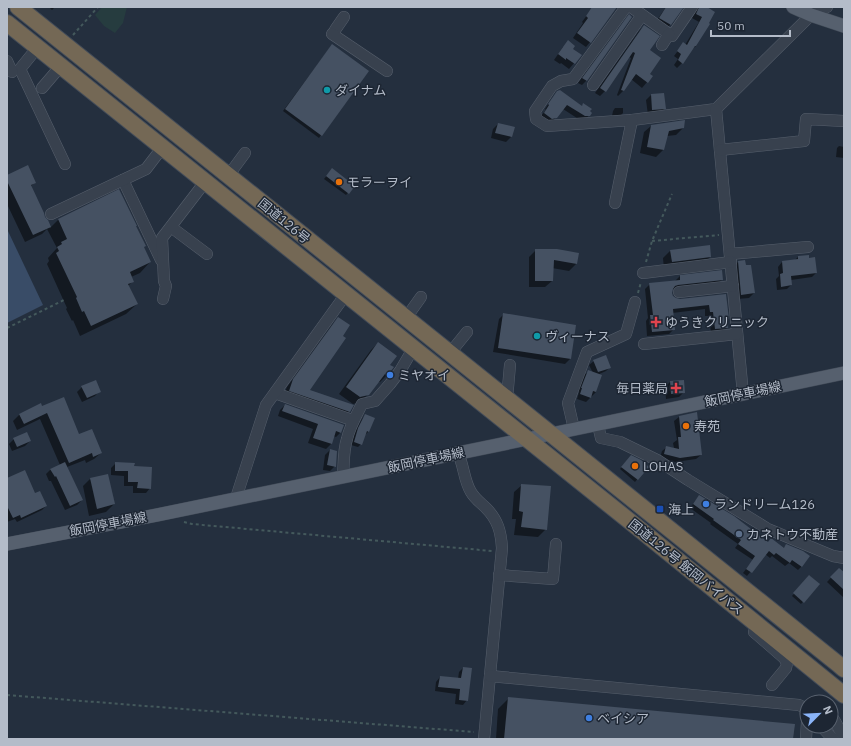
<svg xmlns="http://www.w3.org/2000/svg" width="851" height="746" font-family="'IBM Plex Sans','Noto Sans JP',sans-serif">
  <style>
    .green { fill: #263c3f }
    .water { fill: #394c67 }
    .shadow { fill: #0007 }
    .building { fill: #455162 }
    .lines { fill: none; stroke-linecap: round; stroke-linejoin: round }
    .minor-casing { stroke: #565f6c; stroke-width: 12 }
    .major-casing { stroke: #414a57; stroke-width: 14 }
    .highway-casing { stroke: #434c59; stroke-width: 18 }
    .path { stroke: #44595c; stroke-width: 2; stroke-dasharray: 3 3; stroke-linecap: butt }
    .minor { stroke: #38414e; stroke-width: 11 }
    .major { stroke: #56606e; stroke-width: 13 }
    .highway { stroke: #746855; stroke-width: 16 }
    .culture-dot { fill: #0f9aa8; stroke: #1d2633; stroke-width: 1.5 }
    .food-dot { fill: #e8710a; stroke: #1d2633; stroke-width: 1.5 }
    .health-dot { fill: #e0444e; stroke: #1d2633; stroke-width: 1.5 }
    .shop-dot { fill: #3f7fe0; stroke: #1d2633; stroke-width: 1.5 }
    .transit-dot { fill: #1a4fb4; stroke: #1d2633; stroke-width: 1.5 }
    .service-dot { fill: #5c6f8a; stroke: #1d2633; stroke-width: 1.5 }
    .labels { text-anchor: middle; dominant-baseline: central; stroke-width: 3; stroke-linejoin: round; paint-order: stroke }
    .poi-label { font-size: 13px; fill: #b4bcc9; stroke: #1d2633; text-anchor: start }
    .street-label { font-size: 13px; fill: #b4bcc9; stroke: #1d2633 }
  </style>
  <rect width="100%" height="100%" fill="#242f3e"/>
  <path class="green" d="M102,7H127L123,23L115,33L104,26L95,15Z"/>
  <path class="water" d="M7,229L43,305L7,323Z"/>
  <g class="shadow">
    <path d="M49,7H55L52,10Z"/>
    <path d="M593,7H616L590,42L586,47L573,38L583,23L582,22Z"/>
    <path d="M666,7H682L670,25L666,29L655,23Z"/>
    <path d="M693,7H709L696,46L691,50L682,63L677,68L674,65L678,59L674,56L683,44L685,45L699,22L692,18L695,13L694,8Z"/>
    <path d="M624,21L586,81L582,85L578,83Z"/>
    <path d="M644,26L649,50V74L652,76L642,88L631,79L623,91L618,96L617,95L631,58L629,57L605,91L600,96L595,93L639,31Z"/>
    <path d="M332,45L321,135L319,138L283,111Z"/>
    <path d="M563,47L572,49L580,56L569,69L561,63L560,64L554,60Z"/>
    <path d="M557,92L581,107L584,104L589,115L585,120H580L563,109L552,122L540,117L546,110L545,109L553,97Z"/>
    <path d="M651,95L665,108L660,113L648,115L646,100Z"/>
    <path d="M615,108H623V113L621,115L612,116L613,111Z"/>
    <path d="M498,124L511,137L506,142L491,138L493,129Z"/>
    <path d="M651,126L683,128L676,135L667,136L663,150L656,157L640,153L644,132Z"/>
    <path d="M839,146L844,147V158L836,157L837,148Z"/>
    <path d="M330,172L354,186L346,195L324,179Z"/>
    <path d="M7,176L35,182L31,186L44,217L47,221L50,228L58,220L119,191L150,262L140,273L131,277L133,281L128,286L137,304L126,314L80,336L73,320L72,321L66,309L67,308L47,264L49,261L48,258L57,248L47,229L42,234L25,242L7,204Z"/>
    <path d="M536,250L578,253L576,264L569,271L552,268V281L545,287H529V257Z"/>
    <path d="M670,251L710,257L703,265L664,269L663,258Z"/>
    <path d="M798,257L808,259L816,273L812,277L791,280V285L787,289L777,290L776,279L779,276L778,267L782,262L794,261Z"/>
    <path d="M738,262L754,293L749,298L737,299L733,267Z"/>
    <path d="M680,276L722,280L717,284L673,289L671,292L673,297L680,300L726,295L727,328L723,332L711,333L709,316H705V309L672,313L674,329L669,334L647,336L646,321L648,318L645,289L650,284L675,281Z"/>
    <path d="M504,314L575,326L570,359L565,364L493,352L499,319Z"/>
    <path d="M338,318L308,390L349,411L343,418L283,397L287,387L332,325Z"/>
    <path d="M378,343L389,365L387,375L380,382L378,381L368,394L361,402L353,404L339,394L371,350Z"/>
    <path d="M594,361L610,367L606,371L597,375L596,392L586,402L577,399L579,392H578L583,376L588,372L593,373L589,365Z"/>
    <path d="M683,381L684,392L679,397L666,399L665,387L670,382Z"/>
    <path d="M82,387L99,391L95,396L82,402L77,392Z"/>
    <path d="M285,405L341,432L336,437L333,436L331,444L326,449L308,443L313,429L278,416L280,410Z"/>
    <path d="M42,407L101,453L94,459L86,463L85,460L67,467L82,500L77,505L65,510L51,481H49L46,474L51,469L60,465L40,419L17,430L13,421L20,414Z"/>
    <path d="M365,415L368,432L365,435L361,444L358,447L351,445L355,432L362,419Z"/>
    <path d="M679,417L701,455L696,459L675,462L660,458L662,451L667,447L674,448L673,443L677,440L674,421Z"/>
    <path d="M14,439L30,441L25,446L12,451L9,444Z"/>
    <path d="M330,450L335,466L330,471L323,470L325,455Z"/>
    <path d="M629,459L647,467L635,482L620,469Z"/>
    <path d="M116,463L133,467L150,488L146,493H133V486H124V476L111,475V468Z"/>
    <path d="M7,479L35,494L46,506L42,510L17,522L15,519L7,522Z"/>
    <path d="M90,479L114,504L106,512L89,516L83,486Z"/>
    <path d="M522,485L546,529L538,537L514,535L516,519H512L514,492Z"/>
    <path d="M699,496L802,566L798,570L789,563L785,566L772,556L770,558L765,554L747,576L743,573L753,560L735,548L738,544L710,524L711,523L690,508Z"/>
    <path d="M839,569L844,573V598L827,582Z"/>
    <path d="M810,576L819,584L801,604L792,596Z"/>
    <path d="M463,668L467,700L463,705L455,704L456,694L435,691L436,682L440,677L458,679L459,672Z"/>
    <path d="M509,698L792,739H496L498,709Z"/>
  </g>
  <g class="building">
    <path d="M592,7H617L591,43L577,33L588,18L586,16Z"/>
    <path d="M666,7H684L671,25L659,18Z"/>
    <path d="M699,7H707L715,12L709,23L710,24L696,46H695L683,64L678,60L681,54L677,51L683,42L687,45L702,17L696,14Z"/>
    <path d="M629,14L632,17L587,81L582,78Z"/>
    <path d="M644,25L660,36L650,50L661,58L650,74L653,76L648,83L636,74L624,91L621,90L635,53L633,52L606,92L600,88Z"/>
    <path d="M568,40L575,46L573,49L582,55L575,64L566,58V60L558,54Z"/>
    <path d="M332,44L369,71L322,136L285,109Z"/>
    <path d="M560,90L582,106L583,103L592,109L590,111L592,113L590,116H585L567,105L557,118L552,119L544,113L549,105L548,104L557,91Z"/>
    <path d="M664,93L666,109L652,110L651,94Z"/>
    <path d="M685,120L684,128L669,131L664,150L647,147L651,125Z"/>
    <path d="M498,123L515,127L512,137L495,133Z"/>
    <path d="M28,165L36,183L31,185L44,213L45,217L48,220L51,227L33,235L7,181V175Z"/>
    <path d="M332,168L355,186L349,194L326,176Z"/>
    <path d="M119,189L137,226H136L146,246L144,247L151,262L130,272L134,282L128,284L138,304L91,326L84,311L82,312L76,298L77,297L56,253L59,251L57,247L62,244L61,242L67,239L58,219Z"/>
    <path d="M710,245L711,257L672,262L670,250Z"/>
    <path d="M535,249H557L579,253L577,264L554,260L553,281H535Z"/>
    <path d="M809,255V258L815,257L817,273L791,276L792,285L781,287L780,274L783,273L782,261L798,259V256Z"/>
    <path d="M745,260L746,265H751L755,293L741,295L738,261Z"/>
    <path d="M722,270L723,280L678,285L675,286L673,289L672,293L673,296L676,298L680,299L726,294L729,319L727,320L728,328L715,329L713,312H710L709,305L673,309L675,330L652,332L650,315H653L649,283L680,280V275Z"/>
    <path d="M503,313L576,325L571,359L498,348Z"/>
    <path d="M338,317L350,325L343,336L346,338L310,390L354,405L350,412L289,391L293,379Z"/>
    <path d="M378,342L397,356L390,365L394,367L387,376L385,374L369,395L360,397L346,387Z"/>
    <path d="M606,355L611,368L598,372L593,360Z"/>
    <path d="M588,370L602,375L596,392L593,391L591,398L580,394L582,388H581Z"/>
    <path d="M96,380L101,392L87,398L81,386Z"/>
    <path d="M684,380L685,393L671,394L670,381Z"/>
    <path d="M64,397L79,434L92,429L102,453L93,457L92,453L69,463L47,413L24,424L19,414L41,403L42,406Z"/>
    <path d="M285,404L344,425L341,433L336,431L332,444L313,438L318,424L282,411Z"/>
    <path d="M697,412L702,455L680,458L664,454L666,446L679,449L678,437H681L679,416Z"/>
    <path d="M365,414L375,418L369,432L367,431L362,445L354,442L358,428Z"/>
    <path d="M27,432L31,441L17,447L13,438Z"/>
    <path d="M330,449L337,451L336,467L327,465Z"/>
    <path d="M631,455L641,460L649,467L638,480L621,467Z"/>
    <path d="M65,462L83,500L70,506L56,476L55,477L50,469Z"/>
    <path d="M115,462L135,463L134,466L152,467L151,489L137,488L138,482H128V471H115Z"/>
    <path d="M25,470L35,493L40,491L47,506L21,518L20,515L13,518L7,506V478Z"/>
    <path d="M108,474L115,504L97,509L90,478Z"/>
    <path d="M521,484L551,486L547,530L521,527L523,512L519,511Z"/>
    <path d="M699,495L734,516L768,542L771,538L784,548L786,544L803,551L810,556L802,567L792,560L790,563L776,553L774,555L769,551L752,573L746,569L755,556L738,544L741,540L713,520L714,519L693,504Z"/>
    <path d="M839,568L844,572V590L830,577Z"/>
    <path d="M809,575L820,584L804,603L793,593Z"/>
    <path d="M463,667L472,668L468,701L459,700L460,689L438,687L440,676L461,678Z"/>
    <path d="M508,697L795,724L793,739H504Z"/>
  </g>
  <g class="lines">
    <g class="minor-casing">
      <g id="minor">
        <path d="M626,7L573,79L561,81L552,86L535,111L536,119L547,126L632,120L716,109L811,15L827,7"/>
        <path d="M631,7L672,36L692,7"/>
        <path d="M335,30L344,17"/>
        <path d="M332,34L387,71"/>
        <path d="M662,45L669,34"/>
        <path d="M37,48L20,69L65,164"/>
        <path d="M7,61L12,72"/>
        <path d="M593,85L642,15"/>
        <path d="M42,88L60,67"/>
        <path d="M716,109L743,394"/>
        <path d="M720,150L804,141L806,119L844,121"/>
        <path d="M228,176L245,153"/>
        <path d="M123,180L161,260"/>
        <path d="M615,203L632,120"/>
        <path d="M51,214L146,169L162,148"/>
        <path d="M171,227L207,254"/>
        <path d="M730,254L808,247"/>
        <path d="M643,273L731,262"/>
        <path d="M679,292L733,286"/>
        <path d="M163,299L166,286L164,281L162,238L205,182"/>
        <path d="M406,318L421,297"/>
        <path d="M644,344L737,334"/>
        <path d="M450,353L467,332"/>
        <path d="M275,393L349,419"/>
        <path d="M507,399L510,365"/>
        <path d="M598,425L601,438L620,442L659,461L688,480L768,529L833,556L844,558"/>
        <path d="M574,429L568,403L587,352L626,334L635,302"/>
        <path d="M458,453C464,466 464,481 471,492C475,499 481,503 486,508C498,520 501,532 502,548L484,739"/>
        <path d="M343,477C344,464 343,451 347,439C350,426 356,416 362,404L375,401L390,384L400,371L410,354L411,347"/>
        <path d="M236,498L266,405L346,294"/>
        <path d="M499,575L553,579L556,544"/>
        <path d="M754,632L784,658L787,663L786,668L772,685"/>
        <path d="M490,676L799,705L803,707L807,711"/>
        <path d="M831,716C837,722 838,730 844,736"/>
        <path d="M821,726L833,739"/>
        <path d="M806,739L807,721"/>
      </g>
    </g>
    <g class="major-casing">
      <g id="major">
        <path d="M793,7L811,15L844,26"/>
        <path d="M7,544L157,515L527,439L844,373"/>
      </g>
    </g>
    <g class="highway-casing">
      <g id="highway">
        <path d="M18,7L838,664L844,669"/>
        <path d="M7,23L632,523L844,695"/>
      </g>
    </g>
    <g class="path">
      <path d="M73,35L98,7"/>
      <path d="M652,241L719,235"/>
      <path d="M646,262L652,241L672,194"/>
      <path d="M638,293L641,282"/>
      <path d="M7,328L64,300"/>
      <path d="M184,522L192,524L492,551"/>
      <path d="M7,695L474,732"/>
    </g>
    <use href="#minor" class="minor"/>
    <use href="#major" class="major"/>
    <use href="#highway" class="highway"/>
  </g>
  <g class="culture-dot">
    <circle cx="327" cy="90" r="4"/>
    <circle cx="537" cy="336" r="4"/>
  </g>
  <g class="food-dot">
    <circle cx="339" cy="182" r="4"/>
    <circle cx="686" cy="426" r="4"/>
    <circle cx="635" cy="466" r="4"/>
  </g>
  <g class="health-dot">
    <path d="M654 316h4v4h4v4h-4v4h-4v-4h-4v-4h4z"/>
    <path d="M674 382h4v4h4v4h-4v4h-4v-4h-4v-4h4z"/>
  </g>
  <g class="shop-dot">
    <circle cx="390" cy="375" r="4"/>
    <circle cx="706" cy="504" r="4"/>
    <circle cx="589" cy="718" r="4"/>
  </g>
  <rect class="transit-dot" x="656" y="505" width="8" height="8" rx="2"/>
  <circle class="service-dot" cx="739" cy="534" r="4"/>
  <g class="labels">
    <g class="poi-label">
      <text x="335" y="90">ダイナム</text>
      <text x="347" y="182">モラーヲイ</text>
      <text x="665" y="322">ゆうきクリニック</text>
      <text x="545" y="336">ヴィーナス</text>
      <text x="398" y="375">ミヤオイ</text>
      <text x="668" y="388" text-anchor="end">毎日薬局</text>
      <text x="694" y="426">寿苑</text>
      <text x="643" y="466">LOHAS</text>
      <text x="714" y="504">ランドリーム126</text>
      <text x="668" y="509">海上</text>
      <text x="747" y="534">カネトウ不動産</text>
      <text x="597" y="718">ベイシア</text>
    </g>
    <g class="street-label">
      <text transform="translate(284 221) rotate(39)">国道126号</text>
      <text transform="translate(743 394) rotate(-12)">飯岡停車場線</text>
      <text transform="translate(426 460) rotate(-12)">飯岡停車場線</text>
      <text transform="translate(108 524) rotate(-11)">飯岡停車場線</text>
      <text transform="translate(686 567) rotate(39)">国道126号 飯岡バイパス</text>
    </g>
  </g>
  <rect width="851" height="746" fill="none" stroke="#b4bcc9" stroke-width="16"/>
  <g transform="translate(819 714) rotate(66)"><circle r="19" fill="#1d2633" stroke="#59626f"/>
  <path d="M0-3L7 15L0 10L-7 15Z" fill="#8ab4f8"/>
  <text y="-6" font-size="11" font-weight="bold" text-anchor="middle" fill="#b4bcc9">N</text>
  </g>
  <path d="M711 30v6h79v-6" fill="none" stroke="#b4bcc9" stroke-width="2"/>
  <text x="717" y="30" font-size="12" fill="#b4bcc9" stroke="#1d2633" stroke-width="3" paint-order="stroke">50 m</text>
</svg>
